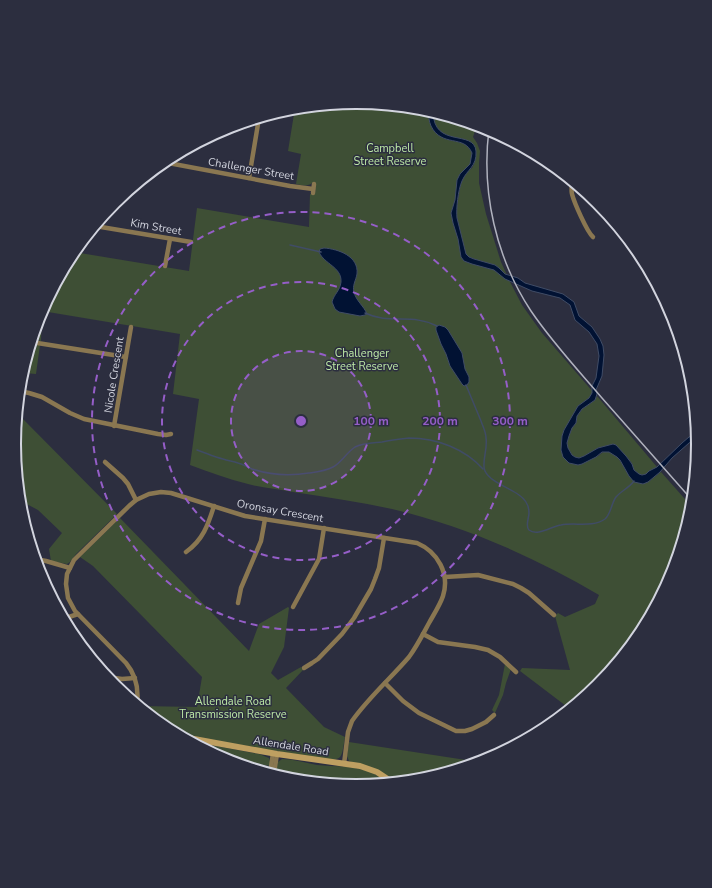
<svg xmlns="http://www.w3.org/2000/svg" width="712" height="888" font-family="'Nunito Sans',sans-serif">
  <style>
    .green { fill: #3e4f35 }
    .water { fill: #011233; stroke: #404c66 }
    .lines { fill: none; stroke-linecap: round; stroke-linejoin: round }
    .stream { stroke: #404c66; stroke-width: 1.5 }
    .street { stroke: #8a7751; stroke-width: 4.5 }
    .secondary { stroke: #be9f61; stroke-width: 6 }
    .rail { stroke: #b0b2be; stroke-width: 1.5 }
    .ring { fill: none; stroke: #955ec8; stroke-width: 2; stroke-dasharray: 7 5 }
    .labels { text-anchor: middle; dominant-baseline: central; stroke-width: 3; stroke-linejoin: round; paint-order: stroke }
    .park-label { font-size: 11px; fill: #bde9a6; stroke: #2c2e3f }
    .street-label { font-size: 11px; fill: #d2d4de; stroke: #2c2e3f }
    .rim { fill: none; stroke: #d2d4de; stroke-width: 2 }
    .centre { fill: #955ec8; stroke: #2c2e3f; stroke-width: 2 }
    .ring-label { font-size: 12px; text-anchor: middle; font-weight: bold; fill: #955ec8; stroke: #2c2e3f; stroke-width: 3; stroke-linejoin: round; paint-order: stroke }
  </style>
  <rect width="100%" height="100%" fill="#2c2e3f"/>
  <g class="green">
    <path d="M356,102L423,109L477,125L473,137L477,143L480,151L479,163V183L486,214L501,262L507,275L495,265L482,262L469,257L466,254L464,248L457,218L456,212L460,187L462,180L467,172L472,168L474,164L476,151L473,165L459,180L454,213L463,258L495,268L508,278L522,305L542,333L594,393L579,408L564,443L571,458C576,458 592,458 596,457C599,456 601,453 604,452C616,449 625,468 629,476L648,482L661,472L692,507L672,575L640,634L598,686L570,709L520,671L522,668L570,670L555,616L558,613L565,617L595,604L599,595C534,557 465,526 392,509C359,502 326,497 293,492C278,489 262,488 248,484C228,479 209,472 190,465L199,399L173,394L180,334L42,311L41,341L32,339L40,313L74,252L189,271L197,208L309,227L310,194H315L316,184L312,183C308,187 301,185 296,184L301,154L288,151L295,108Z"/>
    <path d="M31,343L40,345L36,374L25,373L23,389L20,388L21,377Z"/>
    <path d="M19,394H22L19,415L117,514L76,554L70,562L67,564L51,561L49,549L62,533L38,510L19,500L14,444Z"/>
    <path d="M597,396L657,467C653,469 646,475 643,475C640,476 637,473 635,471C633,468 632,465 631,462C626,456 620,451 616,445L598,448L584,456L579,458L575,457L572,455L568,448L567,443L569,436L572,428L576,423L577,416L582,409L595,400Z"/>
    <path d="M120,518L249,651L259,624L288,607L289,608L284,647L271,673L278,680L301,667L303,670L286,688L324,727L345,737C341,761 343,761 318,758L176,734L166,728L139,706L197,707L202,677L93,566L80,557Z"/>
    <path d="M505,664L511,669L506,683L503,695L495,713L492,710L499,695Z"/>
    <path d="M189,741L259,754L269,758L270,762V766L222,758Z"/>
    <path d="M349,742L479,762L422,779L396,782L393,780L349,761L347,756Z"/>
    <path d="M282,759C294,759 305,763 317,765C335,767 355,765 373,773C378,776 384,780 389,783L356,786L289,779L275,775L278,762Z"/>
  </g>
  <g class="water">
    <path d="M429,110L433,112C434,149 474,129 476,151C477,167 467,169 462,181C458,190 456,209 457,218L466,254L469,257L474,259L495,265L499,268L505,274L518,278L525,283L563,294L574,302L579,316L592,327L600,339L603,346L604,355L602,376L596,390L597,394L595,400L582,409L577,416L576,423L572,428L569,436L567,443L568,448L572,455L575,457L579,458L584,456L598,448L613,444L616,445L626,456L632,464L634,470L639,474L642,475L646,474L649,471L657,467L682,443L689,437L697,433V438L689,443L672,458L660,472L648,482L643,484L634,482L629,476L620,460L617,457L609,452H602L596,457L582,464L578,465L569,463L563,457L561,450L562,436L564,430L578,406L589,398L592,393V386L596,378L599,356L597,344L589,332L575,320L570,305L560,298L532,291L505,279L494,270L472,264L464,261L461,257L458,239L453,223L451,213L455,200L457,180L460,174L470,164L472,153C464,134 442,148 431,126C429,121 428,116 429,110Z"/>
    <path d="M324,248C338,249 359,256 357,274C356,280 352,286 354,292C356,301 364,306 367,314L365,315L360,316L339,312L335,309L332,302C334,294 340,291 341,282C342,267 324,264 319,252L320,249Z"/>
    <path d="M439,325L445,327L448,330L462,353L465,369L469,377V382L467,385L464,386L462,384L450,366L446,354L441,344L436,330V327Z"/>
  </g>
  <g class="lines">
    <g class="stream">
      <path d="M290,245L321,252"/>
      <path d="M365,313C390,325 412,313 437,326"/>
      <path d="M466,385C471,397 476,409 481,421C483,427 486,432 486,438C488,449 481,464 485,471C490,482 510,488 519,495C525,499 529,506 529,513C529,518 525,526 529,530C537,537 552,526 561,525C575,522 592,528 605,519C611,514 611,504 616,497C621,491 629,488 634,481"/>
      <path d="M197,450C206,453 214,457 223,459C228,461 233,461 238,463C243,464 247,467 252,469C270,475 290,476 309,473C317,472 326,471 333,467C341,463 346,453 355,447C363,443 373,443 382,442C391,440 400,439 409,438C437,438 465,449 483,469"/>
    </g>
    <g class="street">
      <path d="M163,162L290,186L313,189"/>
      <path d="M249,178L259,118"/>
      <path d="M572,181C572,185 571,190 572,194C574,202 587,232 593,237"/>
      <path d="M313,193L314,184"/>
      <path d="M95,226L191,242"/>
      <path d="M165,266L170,239"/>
      <path d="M31,342L126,357"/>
      <path d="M19,391L29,393L42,397L70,413L84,419L158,434L166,435L171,434"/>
      <path d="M114,426L131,327"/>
      <path d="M105,462L123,478L128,484L136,500"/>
      <path d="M186,552C203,540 208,525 214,506"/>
      <path d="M35,559L46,561L70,568"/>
      <path d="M445,577L478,575L513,584L521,588L529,593L554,615"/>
      <path d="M238,603L241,588L261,541L265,519"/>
      <path d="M293,607L319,559L324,528"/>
      <path d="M62,616L69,617L78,614"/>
      <path d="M423,634L438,642L475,647L488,650L500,657L516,672"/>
      <path d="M304,668L312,663L318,659L342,634L354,618L371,589L375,579L379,568L384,538"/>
      <path d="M107,677L122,679L135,678"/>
      <path d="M385,683L403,701L419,713L456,731H465L472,729L486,722L494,715"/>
      <path d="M137,704C139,688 136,675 126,663L75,611L68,598L66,584L67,574L74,560L129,506L136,500L149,494L161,492L171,493L245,516L417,543C438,552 450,574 443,596C440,605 434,614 429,623C423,634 417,646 409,657C391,678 368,698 352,721L348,732L344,764"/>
      <path d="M273,771L271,767L273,753"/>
      <path d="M272,774L273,771L275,767L277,754"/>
    </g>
    <path class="secondary" d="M183,737L277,754L360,766L377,772L392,782"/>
    <path class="rail" d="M489,129C481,192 496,258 531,311C552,342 578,370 602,398C632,432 662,466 692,500"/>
  </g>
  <circle cx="301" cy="421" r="70" fill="#955ec8" fill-opacity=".12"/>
  <g class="ring">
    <circle cx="301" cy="421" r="70"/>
    <circle cx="301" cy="421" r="139"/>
    <circle cx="301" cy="421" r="209"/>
  </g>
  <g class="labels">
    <g class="park-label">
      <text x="390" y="148">Campbell<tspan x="390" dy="13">Street Reserve</tspan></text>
      <text x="362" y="353">Challenger<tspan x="362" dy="13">Street Reserve</tspan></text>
      <text x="233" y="701">Allendale Road<tspan x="233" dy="13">Transmission Reserve</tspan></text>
    </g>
    <g class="street-label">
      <text transform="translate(251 169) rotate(10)">Challenger Street</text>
      <text transform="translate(156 227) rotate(10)">Kim Street</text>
      <text transform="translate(114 375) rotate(-81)">Nicole Crescent</text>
      <text transform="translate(280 511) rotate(10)">Oronsay Crescent</text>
      <text transform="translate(291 746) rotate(9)">Allendale Road</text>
    </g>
  </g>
  <path d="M0 0H712V888H0ZM21 444a335 335 0 1 1 670 0a335 335 0 1 1-670 0Z" fill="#2c2e3f" fill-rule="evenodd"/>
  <path class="rim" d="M21 444a335 335 0 1 1 670 0a335 335 0 1 1-670 0Z"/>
  <circle cx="301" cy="421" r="6" class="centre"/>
  <g class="ring-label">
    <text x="371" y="425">100 m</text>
    <text x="440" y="425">200 m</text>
    <text x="510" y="425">300 m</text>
  </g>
</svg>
